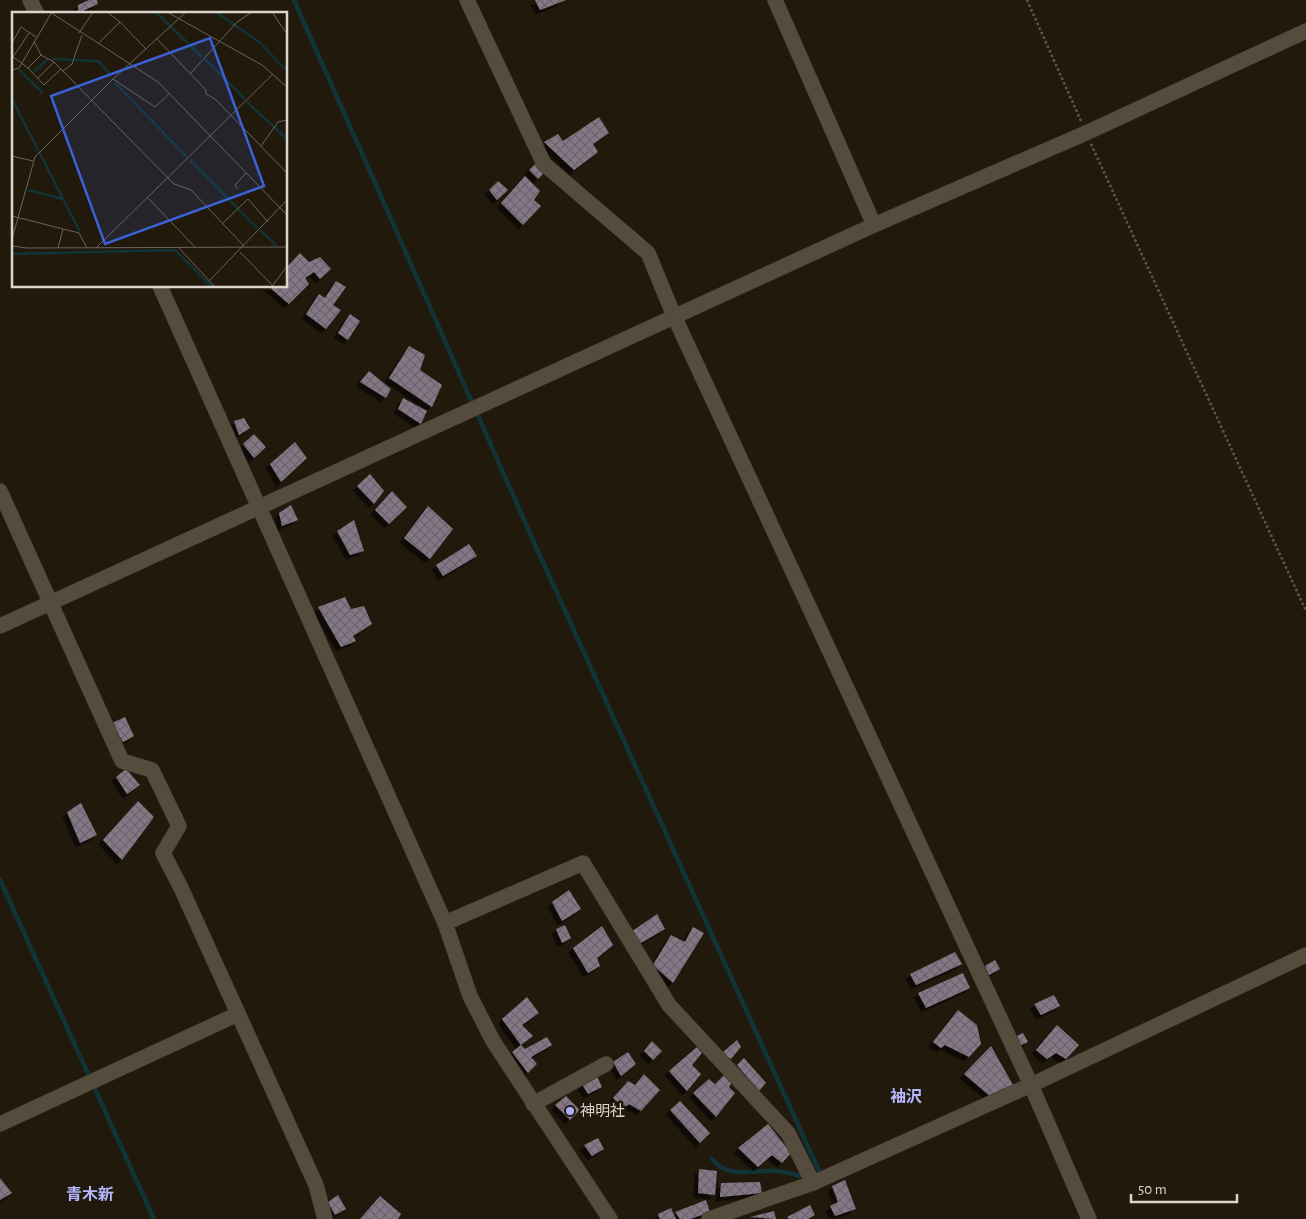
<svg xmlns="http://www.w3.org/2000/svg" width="1306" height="1219" font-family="'Alegreya Sans','Noto Sans JP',sans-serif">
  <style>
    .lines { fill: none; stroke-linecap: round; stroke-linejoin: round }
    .stream { stroke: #113437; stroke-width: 4.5 }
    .building { fill: url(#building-cross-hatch); filter: url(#shadow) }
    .minor-casing { stroke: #3a332d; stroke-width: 16 }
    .path { stroke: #60584d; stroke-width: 2.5; stroke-dasharray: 2.5 2.5; stroke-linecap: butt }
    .minor { stroke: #564c3e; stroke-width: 15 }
    .poi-dot { fill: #adaffb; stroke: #22190d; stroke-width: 2 }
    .labels { text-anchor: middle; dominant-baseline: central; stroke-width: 5; stroke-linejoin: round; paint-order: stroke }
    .poi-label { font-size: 15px; fill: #dbd5cd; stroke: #22190d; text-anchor: start }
    .neighbourhood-label { font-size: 16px; font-weight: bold; fill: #b6b8ff; stroke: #22190d }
    .inset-river { fill: none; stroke: #113437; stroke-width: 2.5 }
    .inset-road { fill: none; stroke: #6c645a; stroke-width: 1 }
    .view { fill: #3a62d6; fill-opacity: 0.15; stroke: #3a62d6; stroke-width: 2.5 }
    .inset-edge { fill: none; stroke: #dbd5cd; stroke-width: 2.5 }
  </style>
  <defs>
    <pattern id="building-cross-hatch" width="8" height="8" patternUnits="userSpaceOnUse" patternTransform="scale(1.25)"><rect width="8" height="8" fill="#847886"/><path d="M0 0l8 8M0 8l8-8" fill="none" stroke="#6d646d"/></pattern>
    <filter id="shadow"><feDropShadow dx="-4.5" dy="4.5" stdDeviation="0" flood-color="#0009"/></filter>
  </defs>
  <rect width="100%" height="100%" fill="#22190d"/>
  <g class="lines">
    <g class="stream">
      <path d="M294,0L537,549L819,1171"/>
      <path d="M0,880L154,1219"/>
      <path d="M712,1159C728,1178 746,1171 768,1171C779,1170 790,1173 800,1176"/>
    </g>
  </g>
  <g class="building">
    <path d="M89,0H97L98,4L78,13V5Z"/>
    <path d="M535,0H566L540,10Z"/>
    <path d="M599,117L609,133L593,144L598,152L574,170L544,142L558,134L563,141Z"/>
    <path d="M535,164L543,174L538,179L529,170Z"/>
    <path d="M525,176L540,191L534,200L541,206L523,225L501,203Z"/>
    <path d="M498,181L508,190L497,200L489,190Z"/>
    <path d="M300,253L309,262L320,257L331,269L320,279L314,272L305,278L309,284L289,304L268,286H286V268Z"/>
    <path d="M336,281L346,287L333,305L341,310L326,329L306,314L319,294L325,298Z"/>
    <path d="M350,314L360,321L348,340L338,333Z"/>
    <path d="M409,346L425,355L420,370L442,385L432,407L389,378Z"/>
    <path d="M369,371L391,389L386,398L360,382Z"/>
    <path d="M403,398L427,411L421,424L398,409Z"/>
    <path d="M244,418L250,428L239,435L234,421Z"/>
    <path d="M254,434L266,447L254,458L243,444Z"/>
    <path d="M295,442L307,458L281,482L270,464Z"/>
    <path d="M370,474L384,491L374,504L357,486Z"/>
    <path d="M392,491L407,507L389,524L375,510Z"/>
    <path d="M291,505L298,520L282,526L279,513Z"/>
    <path d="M428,506L453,529L430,559L404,538Z"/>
    <path d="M354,520L364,551L350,555L337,531Z"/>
    <path d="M469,544L477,556L443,576L436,565Z"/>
    <path d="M345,597L351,609L364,606L372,624L353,636L356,641L341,647L318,607Z"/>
    <path d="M125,717L134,736L123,742L112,723Z"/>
    <path d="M126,769L140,785L127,794L116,777Z"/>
    <path d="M138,801L154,817L122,860L103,840Z"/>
    <path d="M81,803L97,835L80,843L67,812Z"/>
    <path d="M569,890L581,909L562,921L552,902Z"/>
    <path d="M657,914L665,929L639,944L631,932Z"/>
    <path d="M565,925L571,938L562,943L556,929Z"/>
    <path d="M602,926L613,945L597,958L600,966L588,973L573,948Z"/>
    <path d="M693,927L704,933L673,983L653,965L671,935L685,942Z"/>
    <path d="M955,952L962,964L916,985L910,974Z"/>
    <path d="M995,960L1000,969L989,975L985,966Z"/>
    <path d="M963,973L970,988L926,1008L918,993Z"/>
    <path d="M1054,995L1060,1006L1041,1015L1034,1004Z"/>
    <path d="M527,997L539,1013L522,1025L533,1036L521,1045L502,1019Z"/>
    <path d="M958,1010L977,1025L981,1044L969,1057L945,1045L941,1048L933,1042Z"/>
    <path d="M1057,1025L1079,1045L1066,1059L1056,1053L1047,1059L1036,1050Z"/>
    <path d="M1023,1033L1028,1042L1019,1046L1015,1037Z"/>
    <path d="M547,1037L552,1045L531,1057L537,1064L528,1073L512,1052L521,1045L525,1049Z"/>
    <path d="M737,1040L741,1047L731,1059L722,1053Z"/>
    <path d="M652,1041L662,1051L653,1060L644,1051Z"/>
    <path d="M991,1046L1013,1085L990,1096L964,1074Z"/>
    <path d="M697,1047L702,1053L692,1065L701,1074L687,1091L669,1071Z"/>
    <path d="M628,1052L636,1064L621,1076L613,1062Z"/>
    <path d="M744,1058L766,1083L759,1091L737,1065Z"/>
    <path d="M596,1074L602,1087L588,1094L580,1081Z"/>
    <path d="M644,1074L660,1090L641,1111L629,1104L624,1108L613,1098L628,1081L635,1085Z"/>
    <path d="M724,1075L732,1082L729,1087L735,1093L716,1117L693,1093L709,1079L715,1084Z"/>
    <path d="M566,1096L580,1110L570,1120L555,1105Z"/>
    <path d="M680,1101L710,1133L700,1143L670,1110Z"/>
    <path d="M768,1124L791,1153L782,1163L772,1155L758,1167L738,1148Z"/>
    <path d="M598,1138L604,1149L592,1156L584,1145Z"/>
    <path d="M699,1169L717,1171L715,1195L698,1193Z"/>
    <path d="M0,1178L12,1193L0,1200Z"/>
    <path d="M845,1180L856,1209L835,1216L830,1206L838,1202L832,1186Z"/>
    <path d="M760,1182L762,1193L720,1197L721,1183Z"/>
    <path d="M338,1195L346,1209L335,1215L328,1202Z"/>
    <path d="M380,1196L401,1214L398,1219H360Z"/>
    <path d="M706,1200L710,1212L690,1219H680L675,1212Z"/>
    <path d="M810,1205L815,1215L808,1219H789L787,1217Z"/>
    <path d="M671,1208L676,1219H660L658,1214Z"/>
    <path d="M774,1211L776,1219L750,1217Z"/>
  </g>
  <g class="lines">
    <g class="minor-casing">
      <g id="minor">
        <path d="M30,0L37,14"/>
        <path d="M467,0L544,164L648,253L674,316L1031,1085L1089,1219"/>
        <path d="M775,0L874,225"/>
        <path d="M160,286L445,923L470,996L493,1041L610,1219"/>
        <path d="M0,491L122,761L152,770L179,826L163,853L181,888L316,1185L325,1219"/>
        <path d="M0,626L874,225L1086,133L1306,31"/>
        <path d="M445,923L583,863L669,1005L788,1133L813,1183"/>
        <path d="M533,1104L606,1064"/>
        <path d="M0,1124L238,1014"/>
        <path d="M709,1219L813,1183L1031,1085L1306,955"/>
      </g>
    </g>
    <g class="path">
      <path d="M1027,0L1081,121"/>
      <path d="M1091,144L1306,611"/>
    </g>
    <use href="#minor" class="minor"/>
  </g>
  <circle class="poi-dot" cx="570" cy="1111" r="5"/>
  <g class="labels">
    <g class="poi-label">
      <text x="580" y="1111">神明社</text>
    </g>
    <g class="neighbourhood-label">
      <text x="906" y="1097">袖沢</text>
      <text x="90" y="1195">青木新</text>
    </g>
  </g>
  <g transform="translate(12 12)">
    <rect width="275" height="275" fill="#22190d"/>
    <path class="inset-river" d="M144,0L190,45M204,0L247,30L275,59M40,47L86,49L98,62M193,47L233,87M7,58L31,81M22,60L36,47M103,71L175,145M0,87L68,220M235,90L275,127M178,148L245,216M16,178L51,187M248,218L264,233M0,242L163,238L200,275"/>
    <path class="inset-road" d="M38,0L146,70L275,203M155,0L250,53L275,75M260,0L275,22M108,10L134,37M67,21L81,0M145,27L194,78V82L203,87L275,161M22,29L29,43L42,50L162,172L179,178L232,234M0,31L9,15L24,25M86,32L108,10L95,0M29,43L16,56L32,73L49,57M0,44L16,56M1,45L17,21M0,58L7,56L40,0M51,59L60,52L70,23M178,62L225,10L240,0M26,66L42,50M101,67L143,95L157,82M249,134L266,110L275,108M0,144L21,149M226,177L223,173L234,161M136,186L183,235M0,204L51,217L46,236M211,211L236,187L256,210M51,217L67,221L75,236M0,227L23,145L101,67L174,0M0,234L15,236L275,235M166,235L203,275M84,236L261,62M228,240L262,275M197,269L275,188M261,273L275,254"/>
    <path class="view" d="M198,26L252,174L93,232L39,84Z"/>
    <rect width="275" height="275" class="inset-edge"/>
  </g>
  <path d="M1131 1194v8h106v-8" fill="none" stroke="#dbd5cd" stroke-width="2.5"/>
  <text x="1138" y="1194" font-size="15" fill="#dbd5cd" stroke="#22190d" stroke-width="4" paint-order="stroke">50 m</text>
</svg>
